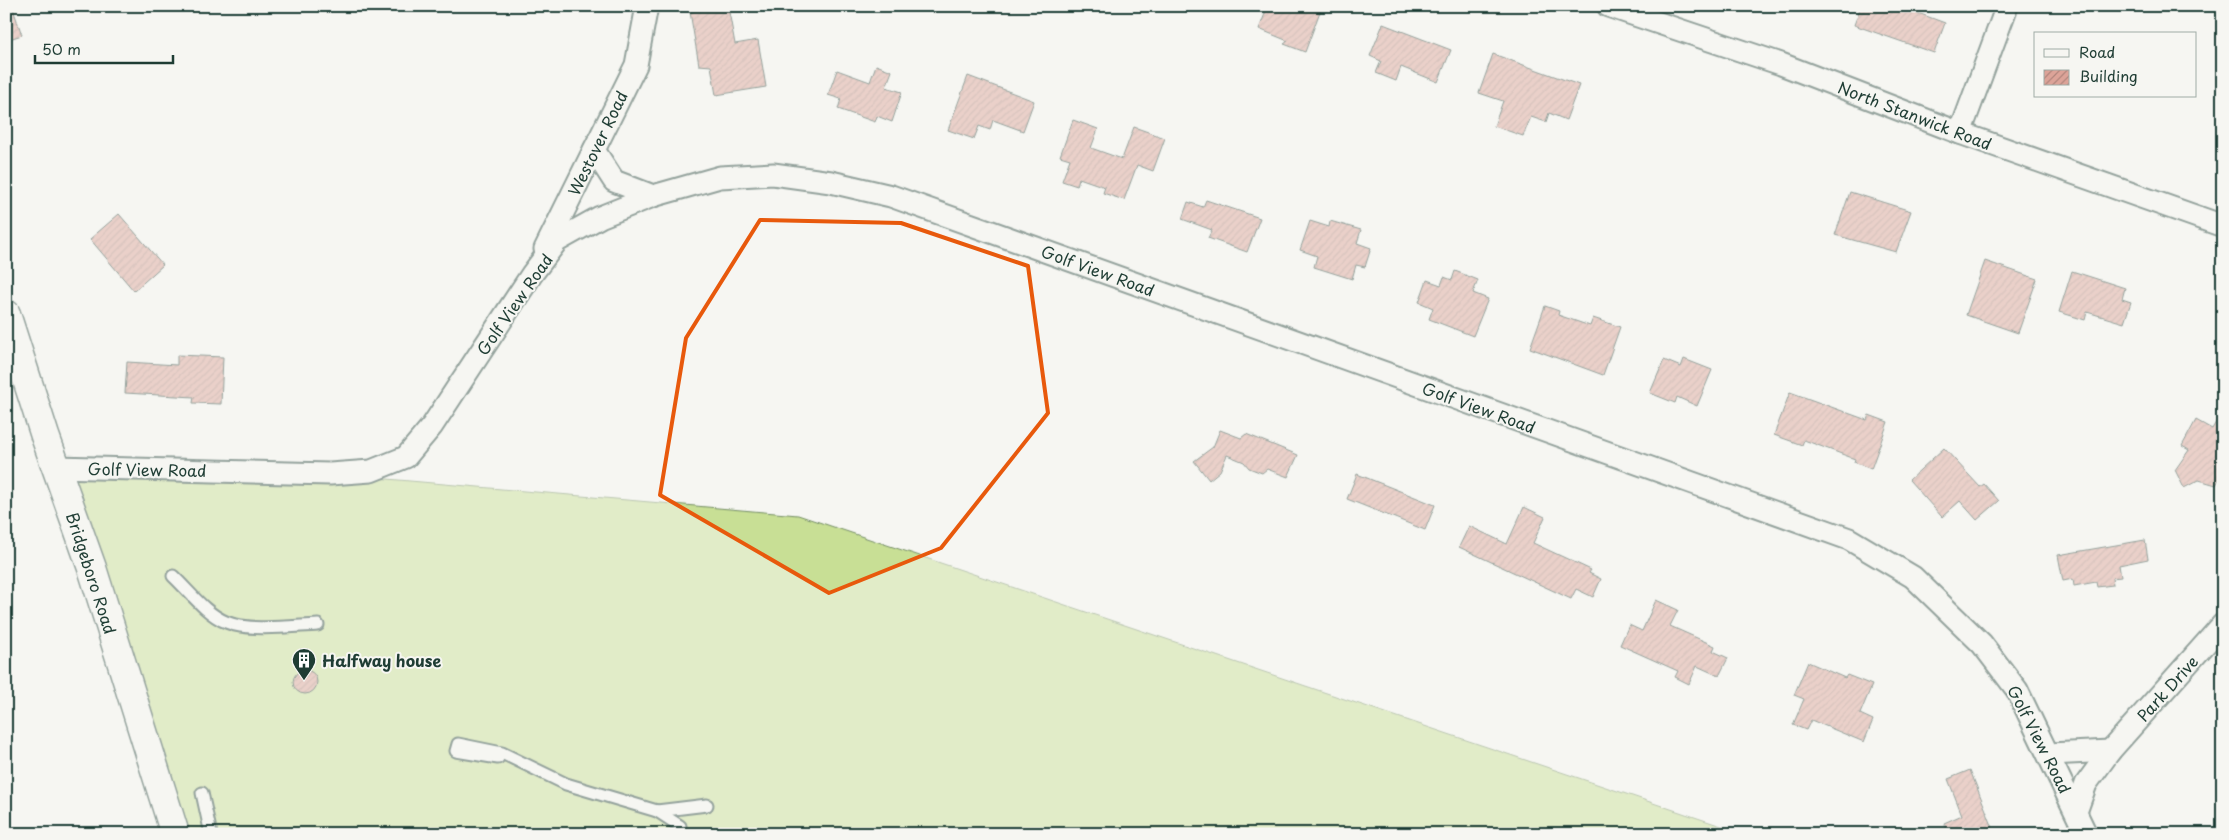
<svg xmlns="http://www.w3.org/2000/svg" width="2229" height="840" font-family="'Playpen Sans',sans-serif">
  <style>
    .grass { fill: #c8df95; stroke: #748e64 }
    .building { fill: url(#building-hatch); stroke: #1f3d34 }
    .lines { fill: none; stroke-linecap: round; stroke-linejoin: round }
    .lane-casing { stroke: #1f3d34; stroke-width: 15 }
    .street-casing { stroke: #1f3d34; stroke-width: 25 }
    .secondary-casing { stroke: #1f3d34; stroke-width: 31 }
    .lane { stroke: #f6f6f2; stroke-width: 11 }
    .street { stroke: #f6f6f2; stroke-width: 21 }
    .secondary { stroke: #f6f6f2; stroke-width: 28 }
    .marked { fill: none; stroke: #e8590c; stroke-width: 4; stroke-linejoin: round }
    .labels { text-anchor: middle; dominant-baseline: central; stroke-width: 4; stroke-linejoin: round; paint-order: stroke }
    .street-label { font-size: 16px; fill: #1f3d34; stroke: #f6f6f2 }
    .poi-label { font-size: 16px; font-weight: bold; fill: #1f3d34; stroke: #f6f6f2; text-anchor: start }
  </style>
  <defs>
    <pattern id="building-hatch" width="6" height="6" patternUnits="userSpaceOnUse" patternTransform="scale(1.25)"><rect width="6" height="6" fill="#dca398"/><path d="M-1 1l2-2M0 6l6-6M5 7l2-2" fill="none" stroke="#b2867d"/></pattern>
  </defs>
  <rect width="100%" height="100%" fill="#f6f6f2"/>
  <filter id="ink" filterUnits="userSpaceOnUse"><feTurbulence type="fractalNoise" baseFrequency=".02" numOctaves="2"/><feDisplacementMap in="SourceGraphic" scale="10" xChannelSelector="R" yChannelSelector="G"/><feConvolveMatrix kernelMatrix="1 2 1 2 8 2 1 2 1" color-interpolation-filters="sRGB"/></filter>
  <g filter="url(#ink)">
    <path class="grass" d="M60,460L330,474L798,515L1745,834H176Z"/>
    <g class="building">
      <path d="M6,6H12L22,35L6,40Z"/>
      <path d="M721,6H728L735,44L758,40L766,87L716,95L711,66L699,65L690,12Z"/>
      <path d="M1268,6H1322L1305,52L1284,44L1288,41L1259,29Z"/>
      <path d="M1861,6H1899L1945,23L1934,53L1854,25Z"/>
      <path d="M1383,24L1451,50L1438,82L1401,67L1396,81L1376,73L1381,61L1370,56Z"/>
      <path d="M1493,54L1579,85L1566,120L1549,113L1546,122L1531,117L1523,136L1494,126L1503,101L1479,93Z"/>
      <path d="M876,65L892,71L886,87L902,92L892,122L877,116L875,122L838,109L841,99L828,95L837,70L870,82Z"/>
      <path d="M968,76L1034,101L1023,131L993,120L990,130L979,126L974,139L948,130Z"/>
      <path d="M1073,120L1098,129L1091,148L1122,159L1134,127L1165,138L1153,171L1137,165L1124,200L1103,193L1105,187L1079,178L1077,186L1062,181L1070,159L1060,156Z"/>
      <path d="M1850,192L1911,211L1896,252L1835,235Z"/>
      <path d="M1206,200L1260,218L1247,252L1208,238L1212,230L1182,219L1188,202L1203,207Z"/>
      <path d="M119,214L163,265L134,291L90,239Z"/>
      <path d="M1310,221L1329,227L1330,221L1361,230L1357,243L1371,248L1365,267L1356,265L1352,279L1314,267L1317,256L1300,250Z"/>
      <path d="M1985,261L2037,279L2018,333L1966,315Z"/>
      <path d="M1455,271L1478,280L1473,293L1488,299L1473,336L1429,319L1433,308L1419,302L1427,280L1441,285L1444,277L1452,280Z"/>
      <path d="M2072,271L2125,288L2122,299L2131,302L2124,323L2087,312L2085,320L2059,312Z"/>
      <path d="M1545,306L1559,311L1558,315L1590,326L1593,318L1620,327L1603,375L1530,348Z"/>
      <path d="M177,355L223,357L221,404L193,403L194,397L125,393L127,362L177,365Z"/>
      <path d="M1684,359L1712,370L1697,406L1677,397L1675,403L1650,393L1664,360L1681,367Z"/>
      <path d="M1790,392L1867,420L1869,415L1888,422L1871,469L1854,462L1855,459L1804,440L1802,445L1774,435Z"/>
      <path d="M2223,410V473L2216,485L2199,480L2184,488L2175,470L2189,450L2182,446L2196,420L2212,429Z"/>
      <path d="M1220,430L1241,438L1246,434L1298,455L1288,477L1267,469L1262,473L1249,468L1244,462L1227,455L1220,471L1209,480L1194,461L1213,447Z"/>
      <path d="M1944,448L1980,487L1984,484L1999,501L1977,520L1960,501L1942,517L1909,480Z"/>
      <path d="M1357,474L1435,505L1425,530L1347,499Z"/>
      <path d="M1524,507L1545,517L1533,543L1591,570L1589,573L1601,579L1593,597L1576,589L1571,599L1459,547L1469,526L1507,544Z"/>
      <path d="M2145,540L2148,559L2119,565L2121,577L2112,578L2113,585L2097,587L2096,582L2074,586L2073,579L2063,581L2058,555Z"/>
      <path d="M1656,600L1678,610L1670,626L1715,646L1713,651L1728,658L1719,676L1697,666L1689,684L1675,677L1678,671L1620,645L1629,625L1642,631Z"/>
      <path d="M1808,662L1845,678L1847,675L1872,685L1860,714L1873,720L1864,742L1811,720L1806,730L1793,725L1804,699L1794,695Z"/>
      <circle cx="305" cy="682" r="12"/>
      <path d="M1970,770L1993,828L1978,834H1949L1944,823L1962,815L1948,779Z"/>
    </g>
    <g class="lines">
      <g class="lane-casing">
        <g id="lane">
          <path d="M173,576C189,591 206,614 226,622C249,632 293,626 318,625"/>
          <path d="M498,758L456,751L458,744L502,753L566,784L657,811L680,826"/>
          <path d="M202,793L211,834"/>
          <path d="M657,811L707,805"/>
        </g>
      </g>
      <g class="street-casing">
        <g id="street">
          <path d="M1608,6L1781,64L1960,133L2223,226"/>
          <path d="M1960,133L2007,6"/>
          <path d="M594,150L614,181L653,196"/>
          <path d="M545,249L636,65L647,6"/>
          <path d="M56,467L330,474L371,471L406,457L432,426L532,274L557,241L600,217L653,196L720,177L773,174L831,182L891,196L1849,539L1913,577L1982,644L2017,690L2086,834"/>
          <path d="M2050,754L2110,751"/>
          <path d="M2076,812L2086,784L2110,751L2223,624"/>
        </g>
      </g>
      <g class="secondary-casing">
        <path id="secondary" d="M6,314L45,436L92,568L175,834"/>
      </g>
      <use href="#lane" class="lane"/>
      <use href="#street" class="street"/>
      <use href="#secondary" class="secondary"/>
    </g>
  </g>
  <path d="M0 0H2229V840H0ZM760,220L901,223L1028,266L1048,413L941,548L829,593L660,495L686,338Z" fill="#f6f6f2" fill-opacity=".55" fill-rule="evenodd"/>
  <path class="marked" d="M760,220L901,223L1028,266L1048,413L941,548L829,593L660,495L686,338Z"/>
  <defs>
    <g id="building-pin" transform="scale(1.25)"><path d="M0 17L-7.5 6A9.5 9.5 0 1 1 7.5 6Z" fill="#1f3d34" stroke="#f6f6f2"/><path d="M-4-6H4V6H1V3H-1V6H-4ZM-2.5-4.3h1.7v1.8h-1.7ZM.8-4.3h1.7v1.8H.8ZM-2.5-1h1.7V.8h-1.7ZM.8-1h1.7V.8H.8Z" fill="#fff"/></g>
  </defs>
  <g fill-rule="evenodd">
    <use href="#building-pin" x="304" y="660"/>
  </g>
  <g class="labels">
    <g class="street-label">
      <text transform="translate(1915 115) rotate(21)">North Stanwick Road</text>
      <text transform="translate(597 143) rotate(-64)">Westover Road</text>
      <text transform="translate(1098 270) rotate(20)">Golf View Road</text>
      <text transform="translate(514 304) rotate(-55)">Golf View Road</text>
      <text transform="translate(1479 407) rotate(20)">Golf View Road</text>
      <text transform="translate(147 469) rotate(1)">Golf View Road</text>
      <text transform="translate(92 573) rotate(72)">Bridgeboro Road</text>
      <text transform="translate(2167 688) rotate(-48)">Park Drive</text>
      <text transform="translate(2040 739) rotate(63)">Golf View Road</text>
    </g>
    <g class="poi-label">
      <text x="322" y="660">Halfway house</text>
    </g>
  </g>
  <rect width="2229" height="840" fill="none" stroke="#f6f6f2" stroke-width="25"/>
  <rect x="12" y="12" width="2204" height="815" fill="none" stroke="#1f3d34" stroke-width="2" filter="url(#ink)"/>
  <rect x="2034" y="32" width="162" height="65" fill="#f6f6f2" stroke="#a0aca6"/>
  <rect x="2044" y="49" width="25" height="8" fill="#f6f6f2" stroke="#a0aca6"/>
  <text x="2079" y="58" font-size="15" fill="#1f3d34">Road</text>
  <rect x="2044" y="70" width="25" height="15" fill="url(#building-hatch)" stroke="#a0aca6"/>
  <text x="2079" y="82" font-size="15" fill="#1f3d34">Building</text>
  <path d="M35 55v8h138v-8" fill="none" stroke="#1f3d34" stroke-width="2.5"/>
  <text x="42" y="55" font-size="15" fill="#1f3d34" stroke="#f6f6f2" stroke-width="4" paint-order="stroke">50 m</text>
</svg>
